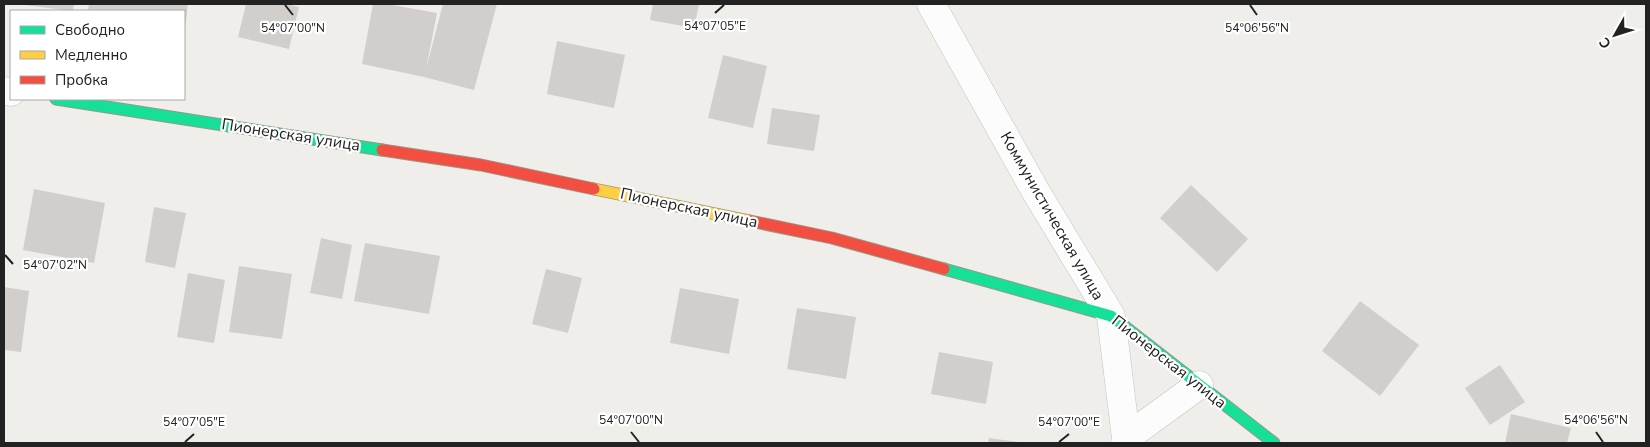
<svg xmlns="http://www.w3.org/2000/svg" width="1650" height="447" font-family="'Nunito Sans',sans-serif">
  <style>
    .building { fill: #d1cecc }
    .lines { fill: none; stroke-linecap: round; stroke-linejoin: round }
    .street-casing { stroke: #c3c3c1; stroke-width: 29 }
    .fast-casing { stroke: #999885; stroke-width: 13 }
    .slow-casing { stroke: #999885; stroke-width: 13 }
    .jam-casing { stroke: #999885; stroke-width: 13 }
    .street { stroke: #fdfcfc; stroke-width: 28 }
    .fast { stroke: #16e098; stroke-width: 11 }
    .slow { stroke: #ffcf43; stroke-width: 11 }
    .jam { stroke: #f24e42; stroke-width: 11 }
    .ticks { fill: none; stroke: #222; stroke-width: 2 }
    .labels { text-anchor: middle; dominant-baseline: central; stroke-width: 4.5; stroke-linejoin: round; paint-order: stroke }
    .street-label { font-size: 16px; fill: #222; stroke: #fff }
    .ticks-label { font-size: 12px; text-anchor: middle; fill: #222; stroke: #fff; stroke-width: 4.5; stroke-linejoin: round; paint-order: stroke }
  </style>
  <rect width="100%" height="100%" fill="#f0eeeb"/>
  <g class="building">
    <path d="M16,4H74L73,11Z"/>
    <path d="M89,4H188L185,28L184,11H88Z"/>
    <path d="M246,4H286L299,7L289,49L238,37Z"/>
    <path d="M373,4H387L437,13L426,69L443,4H497L474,90L424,77L362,64Z"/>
    <path d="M653,4H699L694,28L650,20Z"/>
    <path d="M557,41L625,55L614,108L547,94Z"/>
    <path d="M723,55L767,66L753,128L708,118Z"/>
    <path d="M772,108L820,115L814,151L767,144Z"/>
    <path d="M1191,185L1248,239L1217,272L1160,218Z"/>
    <path d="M34,189L105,203L94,263L23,250Z"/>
    <path d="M154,207L186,213L175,268L145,262Z"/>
    <path d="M321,238L352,245L342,299L310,293Z"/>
    <path d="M365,243L440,256L429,314L354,301Z"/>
    <path d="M239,266L292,274L282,339L229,332Z"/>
    <path d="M546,269L582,278L568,333L532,324Z"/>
    <path d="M188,273L225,280L214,343L177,337Z"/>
    <path d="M4,287L29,291L21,352L4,350Z"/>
    <path d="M680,288L739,299L729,354L670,343Z"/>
    <path d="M1360,301L1419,345L1380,396L1322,351Z"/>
    <path d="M797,308L856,317L846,379L787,369Z"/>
    <path d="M939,352L993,362L986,404L931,394Z"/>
    <path d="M1500,365L1525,402L1490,425L1465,388Z"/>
    <path d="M1511,414L1571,428L1567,443H1505Z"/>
    <path d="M989,438L1018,442V443H988Z"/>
  </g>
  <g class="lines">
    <g class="street-casing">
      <g id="street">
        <path d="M931,4L1036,192L1111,316L1126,438L1125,443"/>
        <path d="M4,91L11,92"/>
        <path d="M1126,438L1199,385"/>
      </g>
    </g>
    <g class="fast-casing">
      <g id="fast">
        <path d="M56,99L382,150"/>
        <path d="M944,269L1111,316L1274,443"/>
      </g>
    </g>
    <g class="slow-casing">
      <path id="slow" d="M594,189L750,221"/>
    </g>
    <g class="jam-casing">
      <g id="jam">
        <path d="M382,150L481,165L594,189"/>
        <path d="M750,221L832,238L944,269"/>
      </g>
    </g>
    <use href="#street" class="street"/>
    <use href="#fast" class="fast"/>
    <use href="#slow" class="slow"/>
    <use href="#jam" class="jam"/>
  </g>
  <path class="ticks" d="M285,5L293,15M1250,5L1257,15M715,13L724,5M5,255L13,264M631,432L639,442M1596,432L1603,442M185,442L194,434M1059,442L1069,434"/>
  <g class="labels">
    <g class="street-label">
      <text transform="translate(291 135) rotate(9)">Пионерская улица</text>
      <text transform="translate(689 208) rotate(12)">Пионерская улица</text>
      <text transform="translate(1052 216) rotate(60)">Коммунистическая улица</text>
      <text transform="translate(1169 362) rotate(38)">Пионерская улица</text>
    </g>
  </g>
  <g class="ticks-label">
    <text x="715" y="30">54°07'05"E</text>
    <text x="293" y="32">54°07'00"N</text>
    <text x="1257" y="32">54°06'56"N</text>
    <text x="55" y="269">54°07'02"N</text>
    <text x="631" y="424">54°07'00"N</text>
    <text x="1596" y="424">54°06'56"N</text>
    <text x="194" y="426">54°07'05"E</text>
    <text x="1069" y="426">54°07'00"E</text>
  </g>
  <rect width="1650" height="447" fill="none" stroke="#222222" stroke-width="10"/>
  <rect x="10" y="10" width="175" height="90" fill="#ffffff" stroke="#a7a7a7"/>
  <rect x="20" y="26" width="25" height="8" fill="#16e098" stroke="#a7a7a7"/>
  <text x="55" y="35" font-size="15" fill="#222222">Свободно</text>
  <rect x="20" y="51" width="25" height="8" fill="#ffcf43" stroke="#a7a7a7"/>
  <text x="55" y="60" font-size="15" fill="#222222">Медленно</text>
  <rect x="20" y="76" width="25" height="8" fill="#f24e42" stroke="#a7a7a7"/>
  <text x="55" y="85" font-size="15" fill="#222222">Пробка</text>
  <g transform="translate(1615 35) rotate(231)" stroke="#ffffff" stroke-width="4" paint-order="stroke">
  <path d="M0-4L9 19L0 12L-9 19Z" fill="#222222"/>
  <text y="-8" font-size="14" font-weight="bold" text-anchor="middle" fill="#222222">С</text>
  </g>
</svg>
